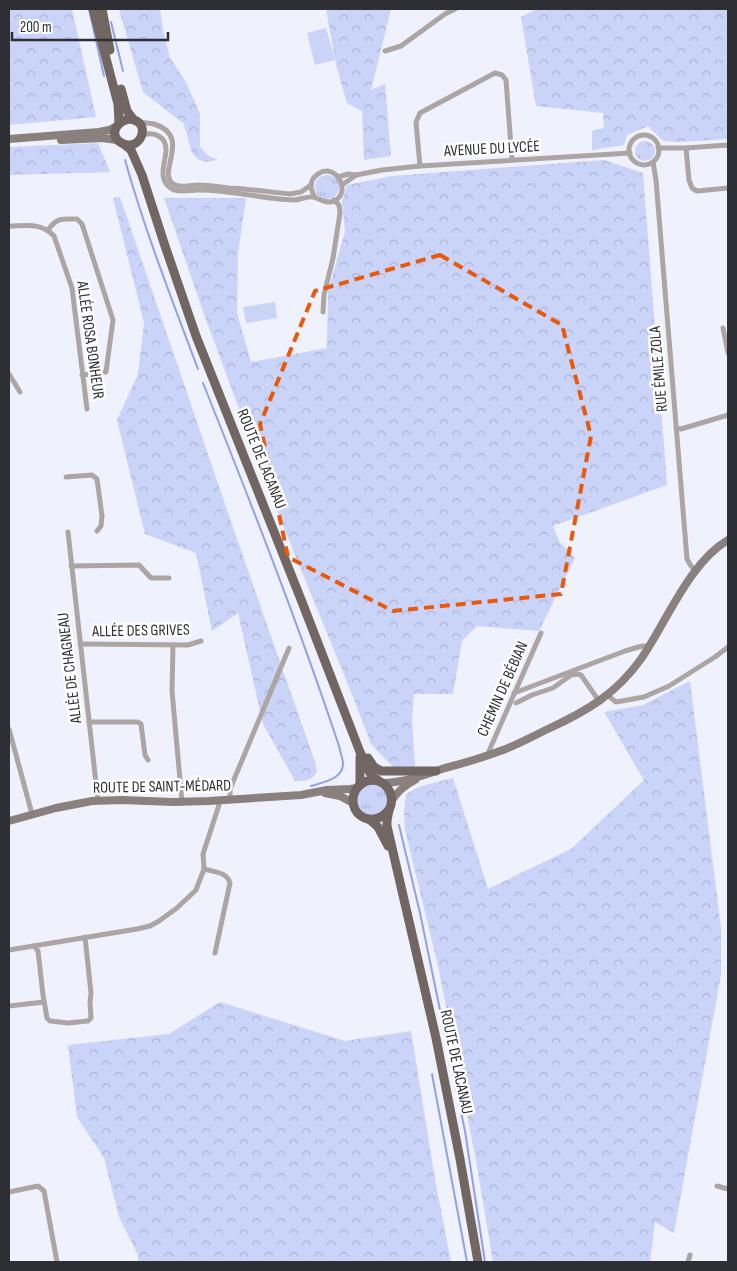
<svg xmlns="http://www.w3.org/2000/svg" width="737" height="1271" font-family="'Sofia Sans Condensed',sans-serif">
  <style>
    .grass { fill: url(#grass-tufts) }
    .forest { fill: url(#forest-crowns) }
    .pitch { fill: #cad3f8 }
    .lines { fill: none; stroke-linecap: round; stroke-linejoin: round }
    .stream { stroke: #92a0e5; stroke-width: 2 }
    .street { stroke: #aca5a3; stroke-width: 5 }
    .secondary { stroke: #8a807d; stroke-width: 8 }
    .primary { stroke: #716662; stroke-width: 9 }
    .marked { fill: none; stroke: #e8590c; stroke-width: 4; stroke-dasharray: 10 6; stroke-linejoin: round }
    .labels { text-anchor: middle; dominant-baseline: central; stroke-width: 5; stroke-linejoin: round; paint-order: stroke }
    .street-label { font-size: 16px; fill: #2e2f34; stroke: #fff }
  </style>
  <defs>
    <pattern id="grass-tufts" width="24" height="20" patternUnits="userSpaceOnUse" patternTransform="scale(1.25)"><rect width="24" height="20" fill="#cad3f8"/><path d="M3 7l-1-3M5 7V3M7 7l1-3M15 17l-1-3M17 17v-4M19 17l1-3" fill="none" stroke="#aeb5d5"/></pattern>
    <pattern id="forest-crowns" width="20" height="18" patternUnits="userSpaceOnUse" patternTransform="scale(1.25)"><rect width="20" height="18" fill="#cad3f8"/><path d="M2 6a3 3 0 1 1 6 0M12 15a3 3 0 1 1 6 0" fill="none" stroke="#aeb5d5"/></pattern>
  </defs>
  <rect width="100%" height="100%" fill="#eff2fd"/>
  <g class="grass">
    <circle cx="645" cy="151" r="10"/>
    <circle cx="327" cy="187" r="12"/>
    <circle cx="372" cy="800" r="16"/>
  </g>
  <g class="forest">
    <path d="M9,9H72L96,117L9,125Z"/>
    <path d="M119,9H160L163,30L170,58L186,82L200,114V147L209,156L218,160L206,162L199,160L192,153L184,124L143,92Z"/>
    <path d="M326,9H391L371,90L385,84L391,156L364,160L362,111L347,103L336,65Z"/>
    <path d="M537,9H728V139L679,142L663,141L648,126L627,135L624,145L592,150V131L604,128L603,113L536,106L521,17Z"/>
    <path d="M98,143L110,172L9,175V147Z"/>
    <path d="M604,160L643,173L667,485L553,526L559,541L575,558L539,631L477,626L462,641L453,694H414L412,719L415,767H393L371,744L351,692L274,503L205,317L164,198H246L238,253L237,313L251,362L327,348L328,291L345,232L342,201L347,185L392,176Z"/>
    <path d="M120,197L237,539L315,762L317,771C312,781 306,781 295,781L263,724L238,613L212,631L196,553L145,534L117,420L138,374L144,323L113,198Z"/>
    <path d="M690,681L721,928V975L674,1233L655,1222L650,1262H493L476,1161L438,966L405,830L404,812L406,794L419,787L453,778L488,889L571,849L644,780L604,712L643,705Z"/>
    <path d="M220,1002L345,1041L411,1031L436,1185L451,1262H138V1255L119,1217L104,1158L77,1117L68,1045L169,1034Z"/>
  </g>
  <g class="pitch">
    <path d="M326,28L335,60L315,65L307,33Z"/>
    <path d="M275,302L277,318L246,323L243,307Z"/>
  </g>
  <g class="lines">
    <g class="stream">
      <path d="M89,9L104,76"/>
      <path d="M111,22L123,71"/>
      <path d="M125,160C145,231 172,300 198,369"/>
      <path d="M203,383C251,503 298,623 339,746C340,751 342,757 343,762C344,779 324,782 311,786"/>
      <path d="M399,825L420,913L465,1131L485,1262"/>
      <path d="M432,1074L467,1262"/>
    </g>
    <g class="street">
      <path d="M385,51L401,46L445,14L455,9"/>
      <path d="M139,122C144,123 149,123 154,124C192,136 158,170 172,183C178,189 191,185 198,185C208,185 219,187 229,188C249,189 270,192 290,194L301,192L311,185"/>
      <path d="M143,135C154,131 167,137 166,151C165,164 157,180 172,189C180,193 191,190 199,190C221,190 248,195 271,198C279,199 286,200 294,200C300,200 306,196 313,197C319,198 324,203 331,202C354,196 337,161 318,174C309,180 310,189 315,197"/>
      <circle cx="644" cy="150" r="15"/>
      <path d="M658,148H686L728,145"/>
      <path d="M686,148L689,180L692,188L697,191L728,188"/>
      <path d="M653,162L656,180L687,559L691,566L696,571"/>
      <path d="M420,166L416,122L420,113L495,73L502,75L506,80L512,160"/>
      <path d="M338,177L348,174L356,175L382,170L420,166L630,153"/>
      <path d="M342,185L356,175"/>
      <path d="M9,226C26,226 41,222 54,236L72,288L87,409"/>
      <path d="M48,230C57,217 63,219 77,219L82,224L113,320L106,372L82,375"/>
      <path d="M323,312L324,295L333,258L340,213L339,205L334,200"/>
      <path d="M723,328L728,353"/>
      <path d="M9,374L20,392"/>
      <path d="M676,428L681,429L728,415"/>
      <path d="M66,477L92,475L97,479L102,516L101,526L97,531"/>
      <path d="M68,532L98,801"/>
      <path d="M71,566L139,565L151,578H169"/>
      <path d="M80,644L188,645L201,641"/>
      <path d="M173,645L172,691L182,802"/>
      <path d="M514,693L625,651L642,646H649"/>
      <path d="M607,695L616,702L644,697L669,686L715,657L728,647"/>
      <path d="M516,703L532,695L553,688L571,675L577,674L581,675L599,701"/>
      <path d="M89,722H138L141,724L145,755L148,760"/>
      <path d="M9,729L32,814"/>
      <path d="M489,755V751L541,633"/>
      <path d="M230,800V789L289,648"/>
      <path d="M204,869C214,872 227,872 230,883L215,953"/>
      <path d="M34,946L38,951L43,995L47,1018L50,1021L68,1023L88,1021L91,1018L90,1002L91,993L85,937"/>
      <path d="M9,950L137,929L150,926L159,921L177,908L196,890L204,869L203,854L219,805V801"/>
      <path d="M9,1006L44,1002"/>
      <path d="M717,1186L728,1189"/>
      <path d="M9,1192L38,1186L44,1191L57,1262"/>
      <path d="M688,1262L690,1255"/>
    </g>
    <g class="secondary">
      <path d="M9,139L99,132L109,130L117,126"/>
      <path d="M61,140L102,138L117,140"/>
      <path d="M382,783C403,783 425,775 445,768C465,763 484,757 503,750C519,744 533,736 548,729C587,711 616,694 641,659C667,621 689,563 728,540"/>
      <path d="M325,793L340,796L353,803"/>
      <path d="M392,800C398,791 405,785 415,780"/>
      <path d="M9,821L56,808L92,801L122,800L173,802L209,801L301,795L327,790L350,789L357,788"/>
    </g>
    <g class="primary">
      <path d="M93,9L118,104L119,122"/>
      <path d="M102,9L110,50"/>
      <path d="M121,89L127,111L133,119"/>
      <path d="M129,119C154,121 140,155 120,142C108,134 118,121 129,119Z"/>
      <path d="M125,145L131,150L142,175L165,246L196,336L302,602L360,752C364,759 366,767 370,773C374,779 380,781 385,785C393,793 394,806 386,813C381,818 375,820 368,819C343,813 351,775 379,781"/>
      <path d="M360,757V785"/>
      <path d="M368,758L374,767L381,771H436"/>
      <path d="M389,810L387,820V826L436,1038L460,1159L478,1262"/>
      <path d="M369,819L378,827L388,846"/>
    </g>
  </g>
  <path class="marked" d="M440,255L562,325L591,436L561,594L393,611L288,557L260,424L315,291Z"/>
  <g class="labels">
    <g class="street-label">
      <text transform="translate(492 149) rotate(-3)">AVENUE DU LYCÉE</text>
      <text transform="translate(90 340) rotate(82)">ALLÉE ROSA BONHEUR</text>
      <text transform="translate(659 369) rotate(-95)">RUE ÉMILE ZOLA</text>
      <text transform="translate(261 459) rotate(68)">ROUTE DE LACANAU</text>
      <text transform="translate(141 631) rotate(-1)">ALLÉE DES GRIVES</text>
      <text transform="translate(70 668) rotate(-97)">ALLÉE DE CHAGNEAU</text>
      <text transform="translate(503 689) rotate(-66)">CHEMIN DE BÉBIAN</text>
      <text transform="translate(162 787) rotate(-1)">ROUTE DE SAINT-MÉDARD</text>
      <text transform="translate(456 1062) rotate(78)">ROUTE DE LACANAU</text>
    </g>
  </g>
  <rect width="737" height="1271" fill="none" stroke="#2e2f34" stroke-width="20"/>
  <path d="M12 32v8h156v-8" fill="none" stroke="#2e2f34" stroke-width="2.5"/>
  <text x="20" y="32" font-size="15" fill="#2e2f34" stroke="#ffffff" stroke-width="4" paint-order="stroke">200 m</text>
</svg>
